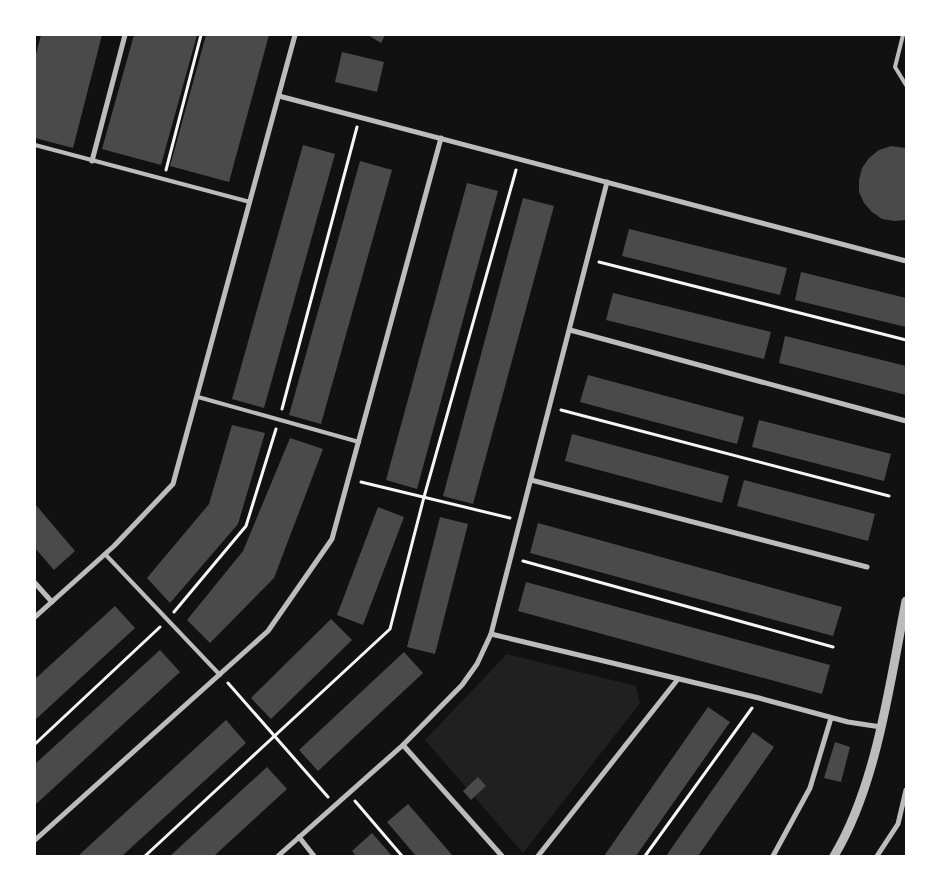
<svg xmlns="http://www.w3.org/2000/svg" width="941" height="891" font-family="Ubuntu,sans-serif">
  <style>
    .green { fill: #202020 }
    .building { fill: #4a4a4a }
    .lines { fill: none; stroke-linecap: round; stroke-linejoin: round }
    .path { stroke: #f5f5f5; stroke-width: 3 }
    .service { stroke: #bcbcbc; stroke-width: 4 }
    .minor { stroke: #bcbcbc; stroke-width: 5 }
    .tertiary { stroke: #bcbcbc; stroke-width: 9 }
  </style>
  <rect width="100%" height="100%" fill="#111"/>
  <path class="green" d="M507,654L636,686L640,703L523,853L425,740Z"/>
  <g class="building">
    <path d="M41,35H102L73,148L35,138V58Z"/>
    <path d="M134,35H197L161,165L102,149Z"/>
    <path d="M206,35H269L229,182L170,166Z"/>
    <path d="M368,35H385L381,43Z"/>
    <path d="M342,52L384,62L377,92L335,82Z"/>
    <path d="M303,145L335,154L264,408L232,399Z"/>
    <path d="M891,146L906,148V220L894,221L882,219L872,212L864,203L859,192V180L862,168L869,158L879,150Z"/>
    <path d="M360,161L392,170L321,424L289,415Z"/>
    <path d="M467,183L498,191L417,489L386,480Z"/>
    <path d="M523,198L554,206L473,504L443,496Z"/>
    <path d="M629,229L787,268L780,295L622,256Z"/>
    <path d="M801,272L906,298V327L795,300Z"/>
    <path d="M613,293L771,332L764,359L606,320Z"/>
    <path d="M785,336L906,366V395L779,363Z"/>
    <path d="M588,375L744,417L737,444L580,402Z"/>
    <path d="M759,420L891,454L884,481L752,447Z"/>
    <path d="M232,425L265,433L238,524L170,603L147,578L209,504Z"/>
    <path d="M572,434L729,476L722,503L565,461Z"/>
    <path d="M290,438L323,449L274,578L210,643L187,620L243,551Z"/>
    <path d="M744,480L875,514L868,541L737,506Z"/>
    <path d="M35,504L75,551L54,570L35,548Z"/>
    <path d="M378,507L404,517L363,625L337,615Z"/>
    <path d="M440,517L468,524L435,654L407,647Z"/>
    <path d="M538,523L842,607L833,636L530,553Z"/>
    <path d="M526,582L830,665L822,694L518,611Z"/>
    <path d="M115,606L135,628L35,720V679Z"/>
    <path d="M331,619L352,640L271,719L251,698Z"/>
    <path d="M160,650L180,672L35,805V764Z"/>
    <path d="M404,652L423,673L318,771L299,750Z"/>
    <path d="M708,707L730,722L636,856H604Z"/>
    <path d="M226,720L246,743L122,856H78Z"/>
    <path d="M753,732L774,747L698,856H666Z"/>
    <path d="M835,742L850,747L841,782L824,778Z"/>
    <path d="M267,767L287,789L214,856H170Z"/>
    <path d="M478,777L486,786L471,800L463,791Z"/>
    <path d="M408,804L453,856H416L387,822Z"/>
    <path d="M372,833L392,856H356L352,851Z"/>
  </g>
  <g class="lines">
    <g class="path">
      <path d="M166,170L201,35"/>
      <path d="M599,262L906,340"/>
      <path d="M282,409L357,127"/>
      <path d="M561,410L889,496"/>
      <path d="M361,482L510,518"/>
      <path d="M523,561L833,647"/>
      <path d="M174,612L246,526L276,429"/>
      <path d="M228,683L328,797"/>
      <path d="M35,744L160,627"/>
      <path d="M355,801L402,856"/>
      <path d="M145,856L390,629L424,497L516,170"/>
      <path d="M645,856L752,708"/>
    </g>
    <g class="service">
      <path d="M903,35L895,67L906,85"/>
      <path d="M35,145L250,202"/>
      <path d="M198,397L359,442"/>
      <path d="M105,554L220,675"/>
    </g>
    <g class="minor">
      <path d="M279,96L906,261"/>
      <path d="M92,161L125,35"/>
      <path d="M570,330L906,421"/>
      <path d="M531,480L867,567"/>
      <path d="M35,583L52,602"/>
      <path d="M35,617L114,546L173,484L295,35"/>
      <path d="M491,634L759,698L848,722L881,727"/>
      <path d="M403,745L502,856"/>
      <path d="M299,837L314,856"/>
      <path d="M35,840L268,631L332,539L441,138"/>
      <path d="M278,856L403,745L462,685L477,664L491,634L607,182"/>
      <path d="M538,856L678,679"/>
      <path d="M773,856L810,788L831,718"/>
      <path d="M877,856L898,824L906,790"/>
    </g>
    <path class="tertiary" d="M834,856C877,785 890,681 906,601"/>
  </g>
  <rect width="941" height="891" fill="none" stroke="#ffffff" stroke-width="72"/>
</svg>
